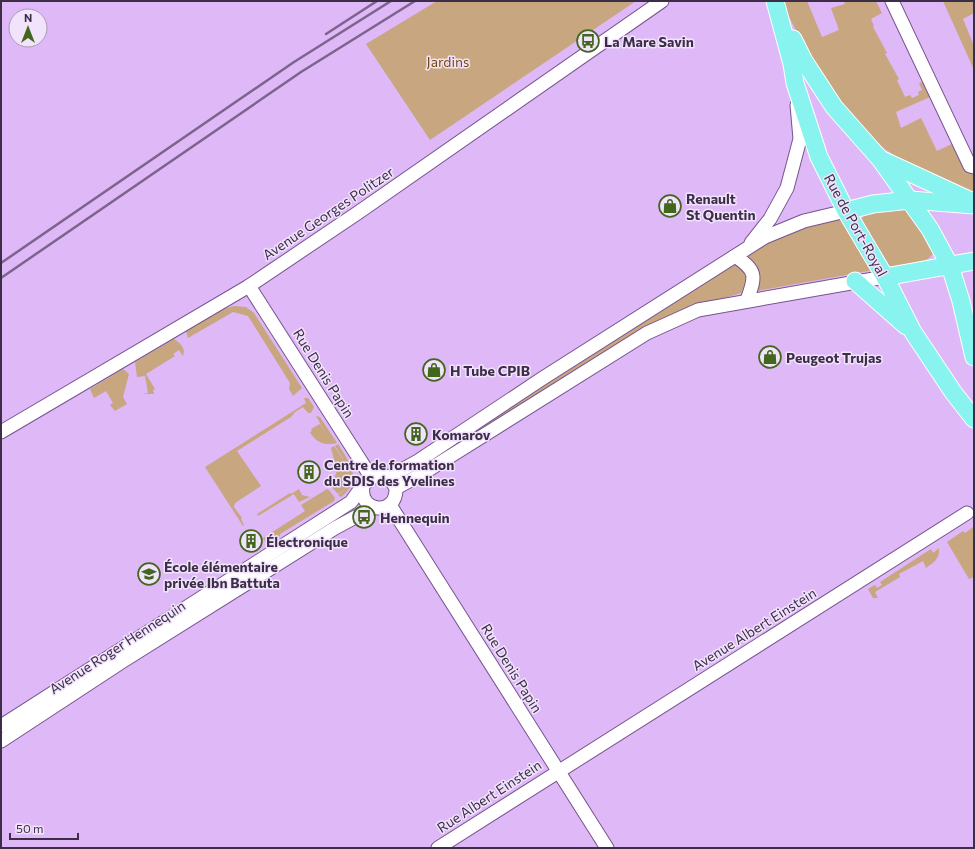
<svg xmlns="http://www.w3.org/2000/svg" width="975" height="849" font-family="Commissioner,sans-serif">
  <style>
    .green { fill: #c7a680 }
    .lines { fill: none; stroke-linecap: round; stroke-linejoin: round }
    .minor-casing { stroke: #77548d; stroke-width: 15 }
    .major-casing { stroke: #fff; stroke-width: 19 }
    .minor { stroke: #fff; stroke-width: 13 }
    .major { stroke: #88f3ef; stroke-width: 17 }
    .rail { stroke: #7c648d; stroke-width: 2.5 }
    .labels { text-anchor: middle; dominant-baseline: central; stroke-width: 3; stroke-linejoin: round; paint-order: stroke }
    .poi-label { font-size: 14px; font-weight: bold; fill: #3d2e48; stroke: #f2e3fd; text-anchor: start }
    .park-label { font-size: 14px; fill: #754b0c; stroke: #f2e3fd }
    .street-label { font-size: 14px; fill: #3d2e48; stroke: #f2e3fd }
  </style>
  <rect width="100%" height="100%" fill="#deb8f7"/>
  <g class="green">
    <path d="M437,1H636L430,140L366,44Z"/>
    <path d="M781,1H807L822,37L839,30L831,8L845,4L844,1H876L882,13L871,19L874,26L873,27L887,53L885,54L899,79L897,80L905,97L910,95L912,98L919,95L918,92L922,90L919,83L923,82L930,97L896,112L901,128L921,118L937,151L952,144L963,168L974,175V194C943,180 912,169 885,149C841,118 805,49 781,1Z"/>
    <path d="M943,1H974V13L963,19L974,46V70Z"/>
    <path d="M907,208L933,247V254C924,266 902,267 888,266L861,221L866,211Z"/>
    <path d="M843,215L874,270L757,291L743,256L780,236Z"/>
    <path d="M730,264H738L750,276L748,289L741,293L692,308L405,481L402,477Z"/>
    <path d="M234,306L246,307L254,313L302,388L293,396L289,389L290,383L248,316L233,312L188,338L186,331L224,309Z"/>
    <path d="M174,339C180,343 186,348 183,356L179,350L173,354L175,356L146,374L155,389L153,390L154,394H142L148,393L145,376L137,377L135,362Z"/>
    <path d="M123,369L129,374L123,397L127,404L115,411L110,405L113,403L106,391L94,398L90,389Z"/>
    <path d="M304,398H308L314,407L311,413H308L303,407L295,412L291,417L237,451L261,486L235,503L234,507L242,518L241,519L244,525L243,526L205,467L306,403Z"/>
    <path d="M316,416L320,417L337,443C326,446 316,443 310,432L312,431L311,429L320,424L326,434Z"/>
    <path d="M338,444C349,462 364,479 341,497L338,495L346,489L338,494L331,486L337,471L331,448L334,446L349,468L335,446Z"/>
    <path d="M299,489L302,495L310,497L299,502L294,494L258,516L257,514L290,493L291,494Z"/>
    <path d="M327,489L329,490L335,498L334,501L280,534V536L268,544L264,541L270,537L264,540L263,538L305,511L301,505Z"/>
    <path d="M973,527L974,577L969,579L947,542L963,531L965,533Z"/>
    <path d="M939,548C940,559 934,562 926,568L923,561L899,574L900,577L875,592L878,598H873L868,589L875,585L877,588L882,585L880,582L931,549L933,553Z"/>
  </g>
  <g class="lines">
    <g class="minor-casing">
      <g id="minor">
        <path d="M892,1L970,166L974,167"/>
        <path d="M751,243L770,219L787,188L800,139L797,105"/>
        <path d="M735,256C757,271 756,276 747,300"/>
        <path d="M249,286L371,477"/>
        <path d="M1,432L249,286L359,212L662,1"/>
        <path d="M389,477L418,461L543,378L765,237L804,221L846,211"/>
        <path d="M396,488L422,474L647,333L698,310L885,277"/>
        <path d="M390,505L607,848"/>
        <path d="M1,726L351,502C361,489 369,470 389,477L396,488C397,517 358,513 363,486"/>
        <path d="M1,741L123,661L335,528L374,507"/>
        <path d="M438,848L967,513"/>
      </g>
    </g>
    <g class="major-casing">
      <g id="major">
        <path d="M775,1L792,64L795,83L819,157L846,211L885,277L913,332L953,392L974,419"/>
        <path d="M793,39L804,61L834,107L880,159L930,229L950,266L961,301L974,357"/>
        <path d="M882,160L971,201"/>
        <path d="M846,211L873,204L910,200L974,205"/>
        <path d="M885,277L974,261"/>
        <path d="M855,281L906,326"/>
      </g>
    </g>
    <use href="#minor" class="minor"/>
    <use href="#major" class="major"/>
    <g class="rail">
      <path d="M326,34L377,1"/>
      <path d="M1,263L294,62L391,1"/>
      <path d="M1,278L301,72L415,1"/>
    </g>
  </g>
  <defs>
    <g id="bus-ring" transform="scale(1.15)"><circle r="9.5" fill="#f2e3fd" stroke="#43661d" stroke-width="1.5"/><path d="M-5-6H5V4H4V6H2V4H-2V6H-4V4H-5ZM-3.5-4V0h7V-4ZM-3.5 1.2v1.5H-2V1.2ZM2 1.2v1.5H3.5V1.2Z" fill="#43661d"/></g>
    <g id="shop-ring" transform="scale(1.15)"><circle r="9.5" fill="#f2e3fd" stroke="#43661d" stroke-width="1.5"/><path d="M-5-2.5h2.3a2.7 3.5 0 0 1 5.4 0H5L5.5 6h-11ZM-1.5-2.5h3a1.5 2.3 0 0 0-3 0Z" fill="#43661d"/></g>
    <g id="building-ring" transform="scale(1.15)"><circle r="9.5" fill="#f2e3fd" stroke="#43661d" stroke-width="1.5"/><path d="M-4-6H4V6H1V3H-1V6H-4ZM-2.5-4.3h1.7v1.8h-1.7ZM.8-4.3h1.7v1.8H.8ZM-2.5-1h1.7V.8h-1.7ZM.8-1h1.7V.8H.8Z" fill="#43661d"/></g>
    <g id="school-ring" transform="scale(1.15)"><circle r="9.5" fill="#f2e3fd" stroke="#43661d" stroke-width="1.5"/><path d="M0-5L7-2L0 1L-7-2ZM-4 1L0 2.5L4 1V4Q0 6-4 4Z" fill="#43661d"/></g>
  </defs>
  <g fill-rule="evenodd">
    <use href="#bus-ring" x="588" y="41"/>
    <use href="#shop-ring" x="670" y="206"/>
    <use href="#shop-ring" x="770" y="357"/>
    <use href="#shop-ring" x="434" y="370"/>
    <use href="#building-ring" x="416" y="434"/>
    <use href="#building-ring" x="309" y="472"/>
    <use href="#bus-ring" x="364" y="517"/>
    <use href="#building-ring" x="251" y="541"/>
    <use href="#school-ring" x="149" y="574"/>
  </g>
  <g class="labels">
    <g class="poi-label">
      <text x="604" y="41">La Mare Savin</text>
      <text x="686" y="198">Renault<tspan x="686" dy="16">St Quentin</tspan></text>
      <text x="786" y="357">Peugeot Trujas</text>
      <text x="450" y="370">H Tube CPIB</text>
      <text x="432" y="434">Komarov</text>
      <text x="324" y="464">Centre de formation<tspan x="324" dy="16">du SDIS des Yvelines</tspan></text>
      <text x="380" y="517">Hennequin</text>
      <text x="266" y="541">Électronique</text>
      <text x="164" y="566">École élémentaire<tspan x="164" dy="16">privée Ibn Battuta</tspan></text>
    </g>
    <g class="park-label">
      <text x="448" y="61">Jardins</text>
    </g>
    <g class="street-label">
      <text transform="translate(328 213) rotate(-34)">Avenue Georges Politzer</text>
      <text transform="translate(856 225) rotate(61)">Rue de Port-Royal</text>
      <text transform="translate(324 373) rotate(58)">Rue Denis Papin</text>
      <text transform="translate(754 629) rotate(-32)">Avenue Albert Einstein</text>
      <text transform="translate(117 647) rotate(-33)">Avenue Roger Hennequin</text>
      <text transform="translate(512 668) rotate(58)">Rue Denis Papin</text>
      <text transform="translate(489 796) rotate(-33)">Rue Albert Einstein</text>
    </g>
  </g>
  <rect width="975" height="849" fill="none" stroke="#3d2e48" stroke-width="4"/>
  <g transform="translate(28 28)"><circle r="19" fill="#f2e3fd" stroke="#aa9bb5"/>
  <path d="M0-3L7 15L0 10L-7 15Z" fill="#43661d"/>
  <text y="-6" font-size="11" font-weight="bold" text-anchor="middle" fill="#3d2e48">N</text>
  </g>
  <path d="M10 833v6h68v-6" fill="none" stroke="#3d2e48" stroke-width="2"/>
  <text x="16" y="833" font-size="12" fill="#3d2e48" stroke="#f2e3fd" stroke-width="3" paint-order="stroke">50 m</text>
</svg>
